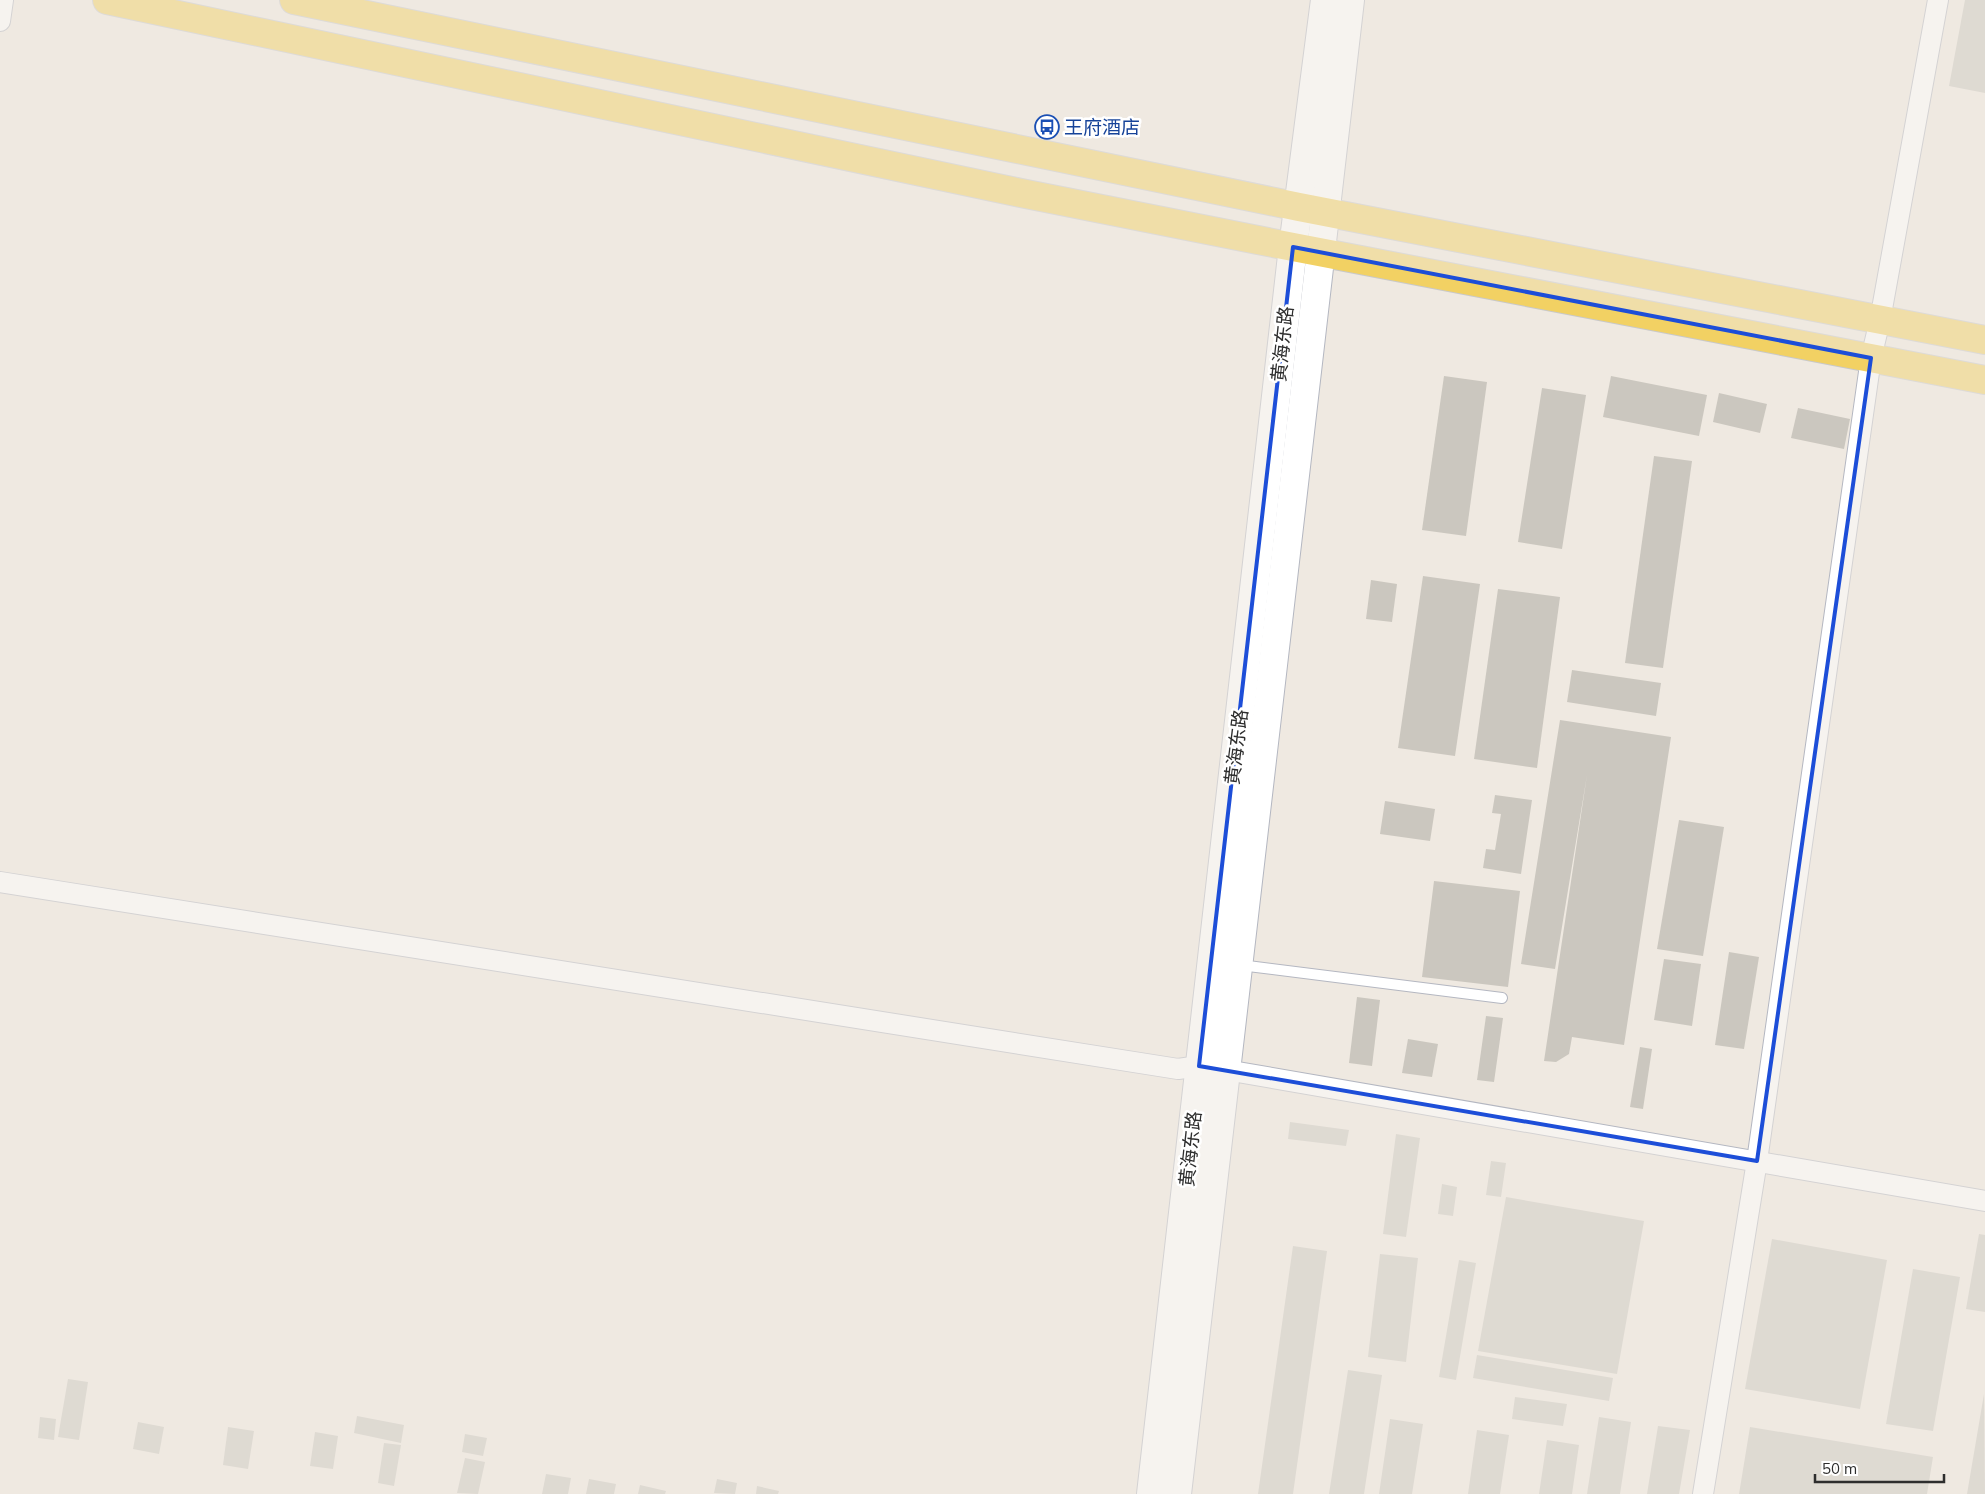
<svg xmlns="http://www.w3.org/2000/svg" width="1985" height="1494" font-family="Mulish,'Noto Sans SC',sans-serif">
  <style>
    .building { fill: #cbc7bf }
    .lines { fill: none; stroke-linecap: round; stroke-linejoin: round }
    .lane-casing { stroke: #b4b7c1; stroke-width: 12 }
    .street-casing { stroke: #b4b7c1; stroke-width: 22 }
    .secondary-casing { stroke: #b4b7c1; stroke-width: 30 }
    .primary-casing { stroke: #c9c9c9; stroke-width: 30 }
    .lane { stroke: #fff; stroke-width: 10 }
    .street { stroke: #fff; stroke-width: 20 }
    .secondary { stroke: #fff; stroke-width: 28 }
    .primary { stroke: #f2d163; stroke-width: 28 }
    .marked { fill: none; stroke: #1d4ed8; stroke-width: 4; stroke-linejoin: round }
    .labels { text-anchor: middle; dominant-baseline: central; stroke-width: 5; stroke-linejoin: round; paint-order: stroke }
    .transit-label { font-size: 19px; fill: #164399; stroke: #fff; text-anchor: start }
    .street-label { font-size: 19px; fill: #2e2e2e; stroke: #fff }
  </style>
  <rect width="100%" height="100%" fill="#efe9e1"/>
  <g class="building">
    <path d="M1965,0H1985V93L1949,86Z"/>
    <path d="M1444,376L1487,382L1466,536L1422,530Z"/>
    <path d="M1611,376L1707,395L1699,436L1603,417Z"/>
    <path d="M1542,388L1586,395L1562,549L1518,542Z"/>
    <path d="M1719,393L1767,404L1760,433L1713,422Z"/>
    <path d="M1798,408L1850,419L1844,449L1791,438Z"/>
    <path d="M1654,456L1692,461L1663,668L1625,663Z"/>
    <path d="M1423,576L1480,584L1455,756L1398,748Z"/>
    <path d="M1371,580L1397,584L1392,622L1366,619Z"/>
    <path d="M1498,589L1560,597L1537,768L1474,759Z"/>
    <path d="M1572,670L1661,683L1656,716L1567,702Z"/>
    <path d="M1560,720L1671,737L1624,1045L1572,1037L1569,1054L1556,1062L1544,1061L1587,775L1555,969L1521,964Z"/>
    <path d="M1495,795L1532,800L1521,874L1483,868L1486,849L1495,850L1501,814L1492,813Z"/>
    <path d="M1385,801L1435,809L1430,841L1380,834Z"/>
    <path d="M1679,820L1724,827L1703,956L1657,949Z"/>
    <path d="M1434,881L1520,891L1508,987L1422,977Z"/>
    <path d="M1729,952L1759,957L1744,1049L1715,1045Z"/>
    <path d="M1664,959L1701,964L1692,1026L1654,1020Z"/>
    <path d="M1357,997L1380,1000L1372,1066L1349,1063Z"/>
    <path d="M1486,1016L1503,1018L1494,1082L1477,1080Z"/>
    <path d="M1408,1039L1438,1044L1432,1077L1402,1073Z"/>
    <path d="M1640,1047L1652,1049L1643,1109L1630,1107Z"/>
    <path d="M1290,1122L1349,1130L1346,1146L1288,1139Z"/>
    <path d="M1396,1134L1420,1138L1406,1237L1383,1234Z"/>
    <path d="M1491,1161L1506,1163L1501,1197L1486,1195Z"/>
    <path d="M1442,1184L1457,1187L1453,1216L1438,1214Z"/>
    <path d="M1506,1197L1644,1221L1617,1374L1478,1351Z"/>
    <path d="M1979,1234L1985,1235V1312L1966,1309Z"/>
    <path d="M1772,1239L1887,1260L1860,1409L1745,1389Z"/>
    <path d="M1293,1246L1327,1251L1293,1494H1258Z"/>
    <path d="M1380,1254L1418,1258L1406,1362L1368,1357Z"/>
    <path d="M1459,1260L1476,1263L1456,1380L1439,1377Z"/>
    <path d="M1913,1269L1960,1277L1933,1431L1886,1424Z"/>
    <path d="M1477,1355L1613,1378L1609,1401L1473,1378Z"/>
    <path d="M1348,1370L1382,1375L1364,1494H1329Z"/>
    <path d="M68,1379L88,1382L79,1440L58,1437Z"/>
    <path d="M1984,1394L1985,1494H1967Z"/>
    <path d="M1515,1397L1567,1404L1563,1426L1512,1419Z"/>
    <path d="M357,1416L404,1425L401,1443L354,1433Z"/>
    <path d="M40,1417L56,1419L54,1440L38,1438Z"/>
    <path d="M1599,1417L1631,1422L1620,1494H1587Z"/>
    <path d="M1390,1419L1423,1424L1412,1494H1379Z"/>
    <path d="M138,1422L164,1427L159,1454L133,1449Z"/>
    <path d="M1658,1426L1690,1430L1679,1494H1647Z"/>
    <path d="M228,1427L254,1431L248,1469L223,1465Z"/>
    <path d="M1750,1427L1933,1457L1927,1494H1739Z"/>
    <path d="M1477,1430L1509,1435L1500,1494H1468Z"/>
    <path d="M315,1432L338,1436L333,1469L310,1466Z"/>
    <path d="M465,1434L487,1438L483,1456L462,1452Z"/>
    <path d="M1547,1440L1579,1445L1572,1494H1539Z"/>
    <path d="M384,1443L401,1445L394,1486L378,1483Z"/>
    <path d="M465,1458L485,1462L478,1494L457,1493Z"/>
    <path d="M546,1474L571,1478L568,1494H542Z"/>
    <path d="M589,1479L616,1484L614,1494H586Z"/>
    <path d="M717,1479L737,1483L735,1494L714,1493Z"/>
    <path d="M640,1485L666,1491L665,1494H638Z"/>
    <path d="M757,1486L779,1491L778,1494H756Z"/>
  </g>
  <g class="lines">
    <g class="lane-casing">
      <path id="lane" d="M1240,965L1502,998"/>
    </g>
    <g class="street-casing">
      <g id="street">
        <path d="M0,21L3,0"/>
        <path d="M0,882L1178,1069L1199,1066L1226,1070L1985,1201"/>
        <path d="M1703,1494L1757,1161L1871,358L1880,320L1938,0"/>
      </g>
    </g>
    <g class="secondary-casing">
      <g id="secondary">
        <path d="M1151,1494L1293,247L1325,0"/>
        <path d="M1177,1494L1350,0"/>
      </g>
    </g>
    <g class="primary-casing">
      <g id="primary">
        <path d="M107,0L1021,193L1293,247L1985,380"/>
        <path d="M294,0L1299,207L1985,340"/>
      </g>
    </g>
    <use href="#lane" class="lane"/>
    <use href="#street" class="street"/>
    <use href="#secondary" class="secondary"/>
    <use href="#primary" class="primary"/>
  </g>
  <path d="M0 0H1985V1494H0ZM1293,247L1871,358L1757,1161L1199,1066Z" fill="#efe9e1" fill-opacity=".55" fill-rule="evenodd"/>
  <path class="marked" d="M1293,247L1871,358L1757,1161L1199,1066Z"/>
  <defs>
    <g id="bus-ring" transform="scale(1.25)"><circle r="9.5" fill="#fff" stroke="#1a4fb4" stroke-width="1.5"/><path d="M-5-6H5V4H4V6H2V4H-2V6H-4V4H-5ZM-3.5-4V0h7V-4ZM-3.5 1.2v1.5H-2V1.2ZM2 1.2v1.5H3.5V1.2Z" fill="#1a4fb4"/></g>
  </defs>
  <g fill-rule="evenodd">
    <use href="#bus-ring" x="1047" y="127"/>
  </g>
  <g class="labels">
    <g class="transit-label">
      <text x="1064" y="127">王府酒店</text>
    </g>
    <g class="street-label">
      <text transform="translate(1282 344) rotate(-84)">黄海东路</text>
      <text transform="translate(1236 747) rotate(-83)">黄海东路</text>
      <text transform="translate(1190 1149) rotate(-84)">黄海东路</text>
    </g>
  </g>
  <path d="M1815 1474v8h129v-8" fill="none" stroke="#2e2e2e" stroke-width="2.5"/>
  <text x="1822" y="1474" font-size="15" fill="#2e2e2e" stroke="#ffffff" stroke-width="4" paint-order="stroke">50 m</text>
</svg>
